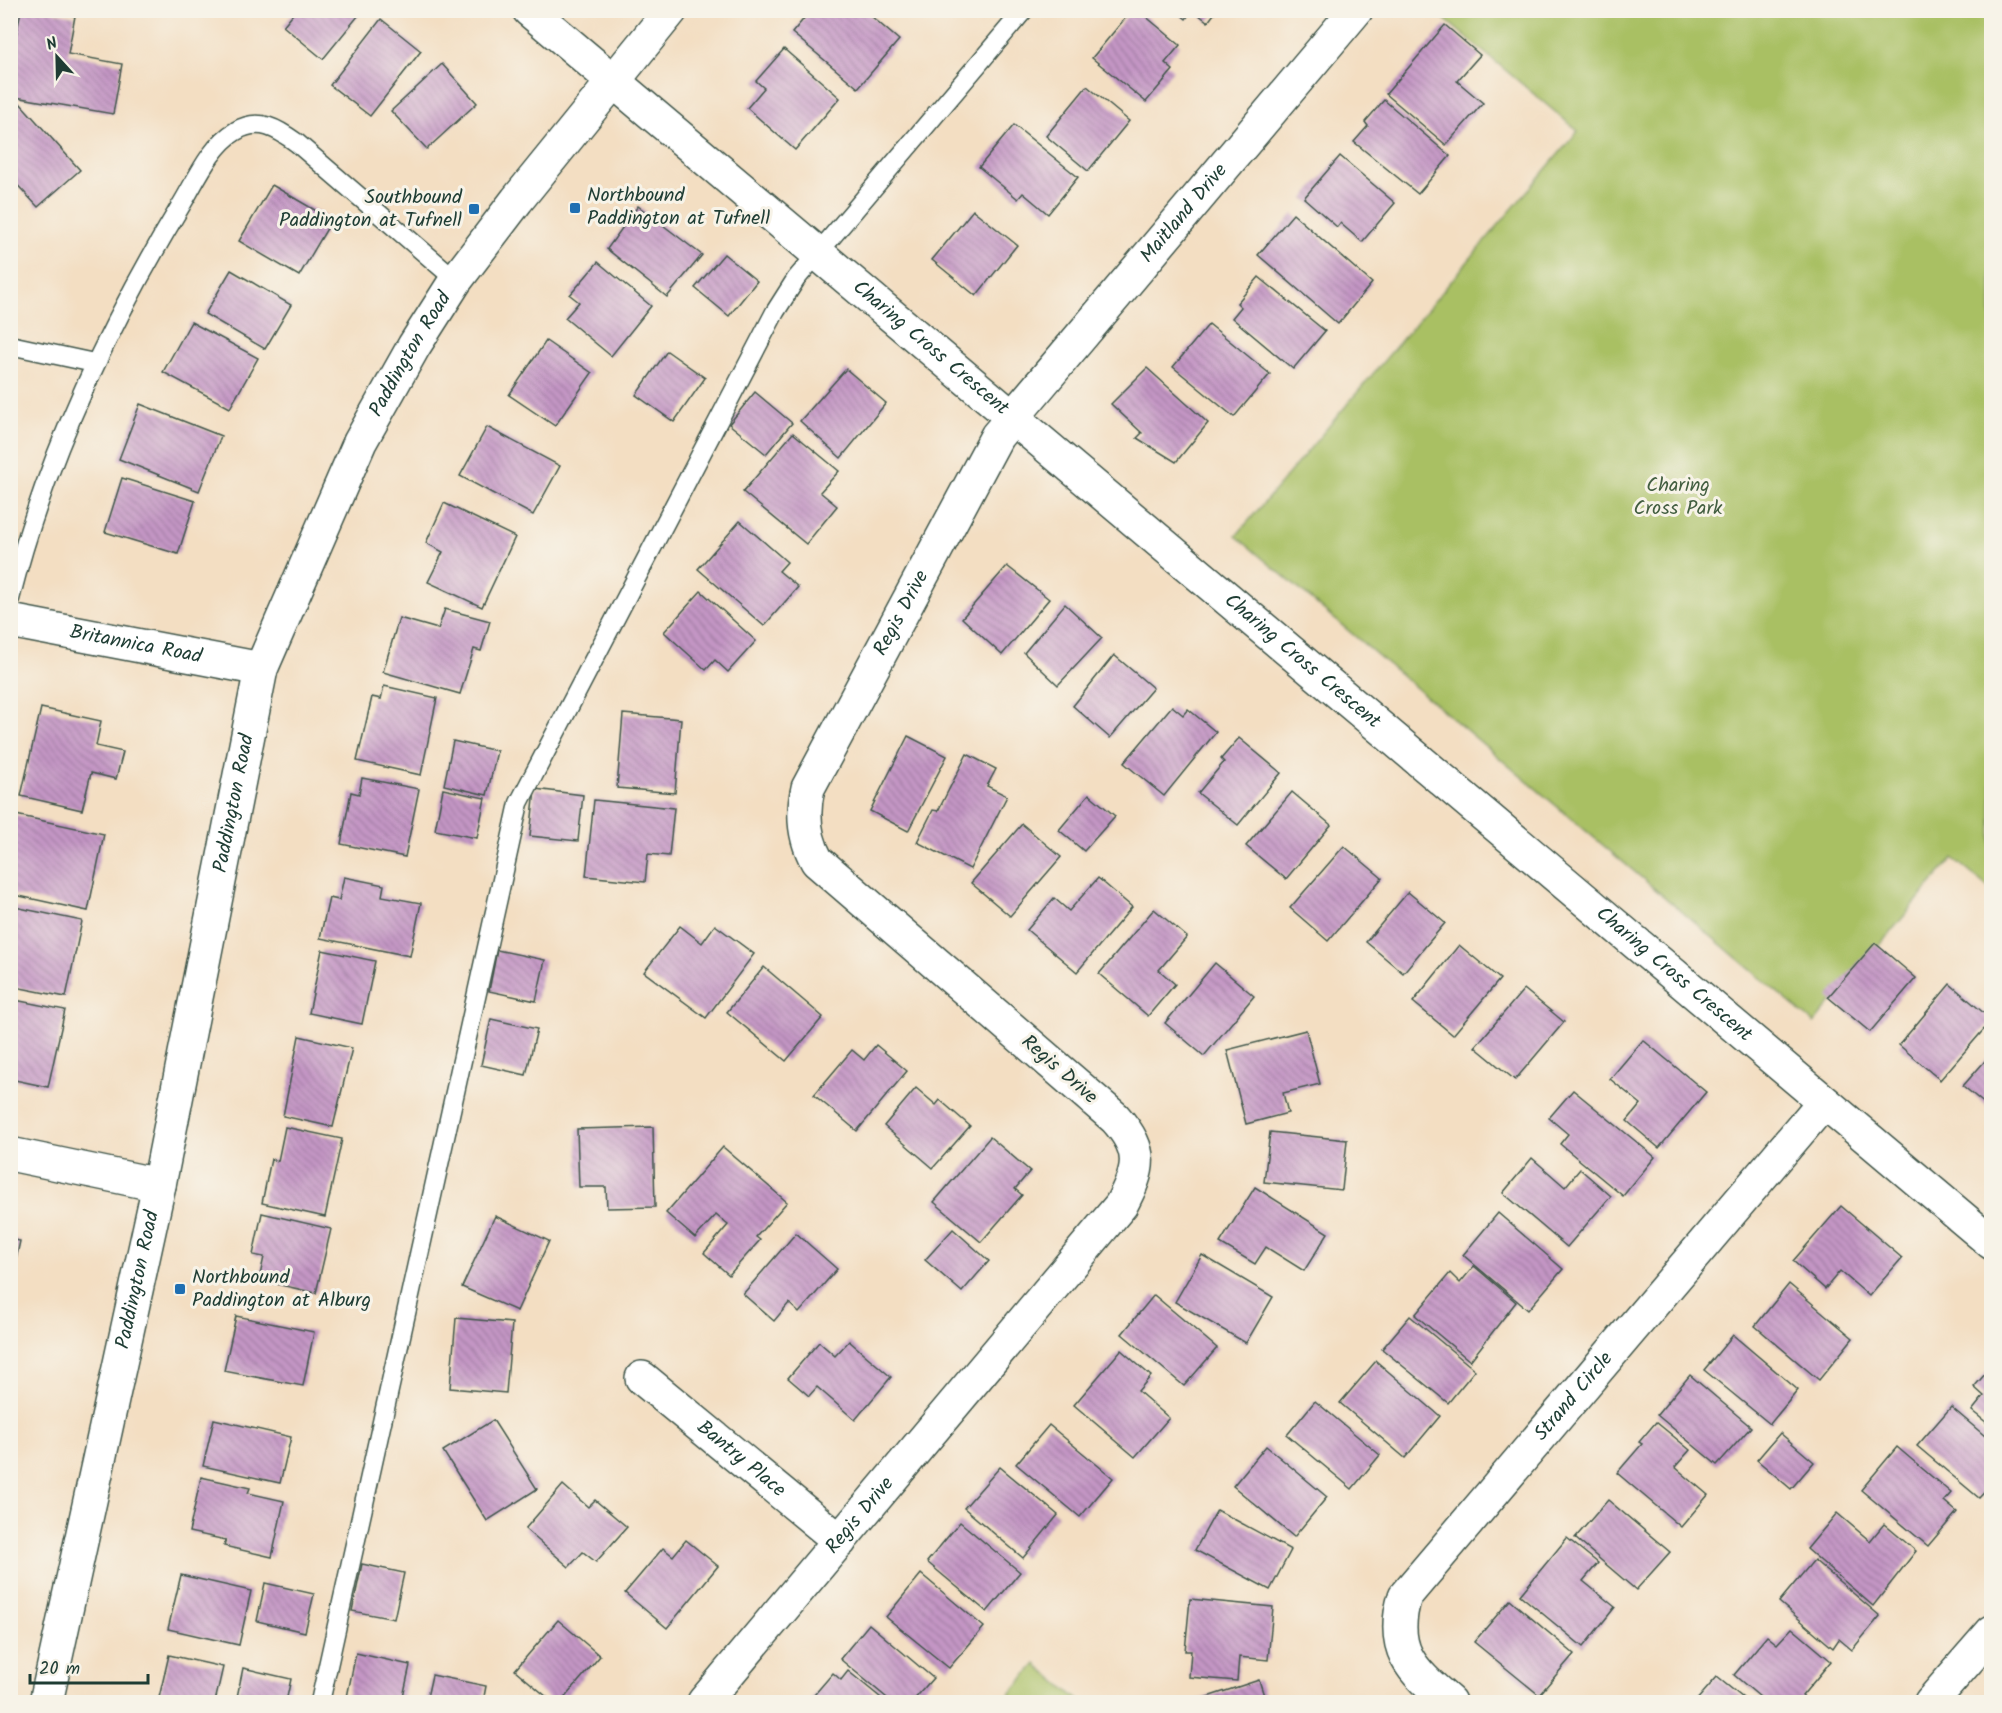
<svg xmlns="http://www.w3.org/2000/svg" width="2002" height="1713" font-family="Kalam,sans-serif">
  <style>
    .green { fill: #a9c064; stroke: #647e4c; stroke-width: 1.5 }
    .building { fill: url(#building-back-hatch) }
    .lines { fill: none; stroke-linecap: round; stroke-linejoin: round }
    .lane-casing { stroke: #3f5549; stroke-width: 21 }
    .street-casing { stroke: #3f5549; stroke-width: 36 }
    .secondary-casing { stroke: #3f5549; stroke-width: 36 }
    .lane { stroke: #fff; stroke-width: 18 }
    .street { stroke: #fff; stroke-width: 33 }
    .secondary { stroke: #fff; stroke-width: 33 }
    .poi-dot { fill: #1f6fb2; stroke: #f7f3e8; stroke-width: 2 }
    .labels { text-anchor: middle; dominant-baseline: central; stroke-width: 6; stroke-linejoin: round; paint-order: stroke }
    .poi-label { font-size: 20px; fill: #1f3d34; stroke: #f7f3e8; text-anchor: start }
    .street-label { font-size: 20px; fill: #1f3d34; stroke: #f7f3e8 }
    .park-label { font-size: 20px; fill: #425e40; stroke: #f7f3e8 }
  </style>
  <defs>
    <pattern id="building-back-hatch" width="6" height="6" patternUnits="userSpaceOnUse" patternTransform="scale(1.5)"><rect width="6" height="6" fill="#c496c5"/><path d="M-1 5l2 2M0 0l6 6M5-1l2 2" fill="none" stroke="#9f7ca1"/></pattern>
  </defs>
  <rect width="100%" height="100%" fill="#f7f3e8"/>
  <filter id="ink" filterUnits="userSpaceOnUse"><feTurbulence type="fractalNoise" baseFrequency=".0167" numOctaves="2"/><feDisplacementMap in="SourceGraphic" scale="12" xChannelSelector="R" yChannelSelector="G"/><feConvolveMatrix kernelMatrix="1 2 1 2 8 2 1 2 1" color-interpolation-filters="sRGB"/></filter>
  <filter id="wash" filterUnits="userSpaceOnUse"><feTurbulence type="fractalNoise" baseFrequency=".008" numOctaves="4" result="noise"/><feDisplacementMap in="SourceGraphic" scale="24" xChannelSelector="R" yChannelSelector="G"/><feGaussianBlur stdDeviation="1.35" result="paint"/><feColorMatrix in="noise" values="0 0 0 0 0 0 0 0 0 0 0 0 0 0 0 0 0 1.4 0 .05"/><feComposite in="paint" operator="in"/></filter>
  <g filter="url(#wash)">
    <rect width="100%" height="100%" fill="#f3dec2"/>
    <g class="green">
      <path d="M1435,11H1991V890L1953,858L1814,1023L1236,536L1578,131Z"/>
      <path d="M1036,1664L1081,1702H1003Z"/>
    </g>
    <g id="blocks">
      <g class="building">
        <path d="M21,10H43L75,16L68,54L122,64L113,114L10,96V68Z"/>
        <path d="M296,10H363L323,59L283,26Z"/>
        <path d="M811,10H864L899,40L858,88L792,33Z"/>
        <path d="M1132,10H1138L1180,45L1165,63L1173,70L1146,102L1092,58Z"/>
        <path d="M1175,10H1192L1186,19Z"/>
        <path d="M1193,10H1217L1208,22Z"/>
        <path d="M381,19L421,51L370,116L330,85Z"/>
        <path d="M1445,25L1480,55L1457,81L1483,103L1446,145L1386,94Z"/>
        <path d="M784,49L840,98L795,150L747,108L764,88L756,81Z"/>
        <path d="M442,64L477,103L427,149L391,111Z"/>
        <path d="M1087,86L1129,121L1088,171L1046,136Z"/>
        <path d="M1384,100L1450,156L1418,194L1354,142L1368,126L1365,122Z"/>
        <path d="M19,102L80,170L38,207L10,177V109Z"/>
        <path d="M1014,125L1078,177L1048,214L1023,193L1018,199L979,167Z"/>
        <path d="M1340,156L1395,203L1362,242L1340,223L1337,227L1304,198Z"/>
        <path d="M272,185L332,220L299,276L239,241Z"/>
        <path d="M638,206L702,255L667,297L607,249Z"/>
        <path d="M973,210L1017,245L976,296L932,260Z"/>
        <path d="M1293,214L1372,283L1338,324L1258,255Z"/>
        <path d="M724,254L757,281L729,316L695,288Z"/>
        <path d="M598,262L651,306L611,356L565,318L579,302L570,295Z"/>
        <path d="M231,270L291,305L265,349L205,314Z"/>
        <path d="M1259,277L1325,331L1293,369L1232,318L1241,307L1237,303Z"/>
        <path d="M191,322L258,358L230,408L163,372Z"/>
        <path d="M1209,324L1270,374L1234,417L1173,367Z"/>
        <path d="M546,341L592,373L555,426L509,395Z"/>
        <path d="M667,351L705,378L674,422L636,395Z"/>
        <path d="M1147,368L1208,423L1176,462L1137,438L1142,433L1111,404Z"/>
        <path d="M846,369L886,403L841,458L800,421Z"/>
        <path d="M755,392L792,423L766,454L729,424Z"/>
        <path d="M140,404L221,436L199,491L119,459Z"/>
        <path d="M487,427L560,466L533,515L460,476Z"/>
        <path d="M793,433L839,471L820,492L837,506L806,544L743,492Z"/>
        <path d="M122,478L195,501L178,554L105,532Z"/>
        <path d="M444,503L515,537L482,607L428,582L443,552L426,543Z"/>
        <path d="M740,521L787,562L779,571L798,587L764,626L698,569Z"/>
        <path d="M1007,566L1049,599L1002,655L962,618Z"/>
        <path d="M701,591L756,641L728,672L715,660L706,670L664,632Z"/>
        <path d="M1065,604L1102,638L1058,685L1024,653Z"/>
        <path d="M445,609L490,621L481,651L474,649L460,694L383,672L399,618L438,629Z"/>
        <path d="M1114,655L1153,688L1110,738L1073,706Z"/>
        <path d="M384,686L437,698L421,775L357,761L372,697L381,699Z"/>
        <path d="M1172,706L1183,715L1188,709L1216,732L1164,796L1124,763Z"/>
        <path d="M41,708L101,721L96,746L123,752L116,779L91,773L82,810L21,796Z"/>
        <path d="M623,714L681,719L675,793L617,788Z"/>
        <path d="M908,736L947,756L908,831L870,811Z"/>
        <path d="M1239,738L1281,773L1238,825L1198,793L1224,762L1221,759Z"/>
        <path d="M453,741L497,751L487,795L444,785Z"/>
        <path d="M967,754L996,769L987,786L1007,796L970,869L917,842L933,810L938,811Z"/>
        <path d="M362,778L419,789L405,857L341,844L351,792L359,794Z"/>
        <path d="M443,789L485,798L477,838L435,830Z"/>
        <path d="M535,789L583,795L578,841L530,836Z"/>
        <path d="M1292,792L1331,825L1286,879L1246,846Z"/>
        <path d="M1089,794L1115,816L1084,851L1059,830Z"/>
        <path d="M594,800L674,808L669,856L648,854L645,882L586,876Z"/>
        <path d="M16,815L104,834L88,911L10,894V842Z"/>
        <path d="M1022,824L1061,857L1010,916L971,883Z"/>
        <path d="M1344,846L1382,878L1328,941L1290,908Z"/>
        <path d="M344,877L384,885L382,896L421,903L410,956L320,938L329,898L339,900Z"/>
        <path d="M1098,878L1132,907L1077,972L1027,930L1054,898L1069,911Z"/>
        <path d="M1408,892L1445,923L1403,973L1366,942Z"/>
        <path d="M10,906L82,921L66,997L10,986Z"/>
        <path d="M1154,909L1187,937L1159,970L1175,984L1148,1016L1099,974Z"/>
        <path d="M715,925L754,954L706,1018L644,972L680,926L702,943Z"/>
        <path d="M1875,943L1916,978L1870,1032L1828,997Z"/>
        <path d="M1459,945L1500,979L1453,1035L1413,1002Z"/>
        <path d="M322,950L375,961L362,1024L309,1013Z"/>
        <path d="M497,950L545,960L536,1001L489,991Z"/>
        <path d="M1215,963L1254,996L1204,1056L1165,1023Z"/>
        <path d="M764,967L823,1017L786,1061L727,1012Z"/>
        <path d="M1950,984L1992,1020L1940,1080L1899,1045Z"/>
        <path d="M1524,989L1564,1022L1515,1080L1475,1047Z"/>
        <path d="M10,999L65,1010L48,1087L10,1079Z"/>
        <path d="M491,1019L537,1029L526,1075L481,1065Z"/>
        <path d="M1306,1030L1320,1084L1283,1093L1288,1113L1246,1124L1227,1050Z"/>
        <path d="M299,1036L352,1048L333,1127L283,1116Z"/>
        <path d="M1643,1040L1706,1092L1659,1148L1627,1121L1641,1104L1610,1079Z"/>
        <path d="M876,1045L907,1071L857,1131L814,1095L852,1050L864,1060Z"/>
        <path d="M1992,1053V1110L1963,1086Z"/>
        <path d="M916,1088L936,1105L940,1100L970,1126L933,1168L884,1126Z"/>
        <path d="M1573,1090L1655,1157L1623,1196L1560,1144L1568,1134L1549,1118Z"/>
        <path d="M285,1127L342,1139L325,1217L262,1203L271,1159L278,1161Z"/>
        <path d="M653,1127L655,1207L607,1208L606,1187H579L577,1129Z"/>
        <path d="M1270,1132L1347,1140L1342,1190L1264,1182Z"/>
        <path d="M990,1137L1030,1171L1015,1189L1022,1195L981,1242L934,1202Z"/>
        <path d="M723,1147L787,1202L756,1237L760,1240L729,1275L704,1253L728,1225L716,1215L695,1238L666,1213Z"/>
        <path d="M1532,1158L1565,1187L1580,1169L1611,1196L1567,1247L1503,1193Z"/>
        <path d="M1255,1187L1328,1233L1304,1271L1266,1247L1255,1264L1220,1243Z"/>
        <path d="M1841,1206L1902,1258L1869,1296L1840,1271L1825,1289L1793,1261Z"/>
        <path d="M262,1213L331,1229L316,1293L259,1280L264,1257L253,1255Z"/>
        <path d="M1498,1213L1563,1269L1528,1310L1463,1255Z"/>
        <path d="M495,1216L549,1241L517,1311L462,1287Z"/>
        <path d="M953,1229L989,1261L962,1292L925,1260Z"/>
        <path d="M796,1233L837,1269L799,1313L789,1303L774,1321L743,1294Z"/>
        <path d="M10,1239L20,1241L11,1283H10Z"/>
        <path d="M1202,1255L1273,1297L1246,1343L1175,1302Z"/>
        <path d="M1474,1266L1516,1302L1470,1361L1415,1315L1450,1273L1460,1283Z"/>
        <path d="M1789,1284L1853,1338L1819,1380L1755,1326Z"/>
        <path d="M1154,1295L1217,1348L1184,1386L1122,1334Z"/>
        <path d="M236,1316L314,1332L303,1386L224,1371Z"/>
        <path d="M1410,1316L1475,1370L1448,1403L1382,1349Z"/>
        <path d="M456,1318L512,1323L506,1393L450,1388Z"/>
        <path d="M1733,1335L1798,1390L1770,1424L1704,1370Z"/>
        <path d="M849,1341L891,1377L855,1420L817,1387L809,1396L788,1378L819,1342L835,1356Z"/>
        <path d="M1121,1350L1151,1376L1138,1391L1169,1418L1135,1457L1074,1405Z"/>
        <path d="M1376,1361L1440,1416L1405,1458L1340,1403Z"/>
        <path d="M1992,1366V1427L1972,1411L1984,1396L1974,1387Z"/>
        <path d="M1690,1375L1751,1427L1717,1465L1657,1415Z"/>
        <path d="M1315,1401L1380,1455L1352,1489L1287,1435Z"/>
        <path d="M1951,1407L1992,1442V1484L1979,1498L1917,1446Z"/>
        <path d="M214,1419L291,1437L280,1483L203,1466Z"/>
        <path d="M493,1420L537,1489L487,1521L443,1451Z"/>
        <path d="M1656,1422L1690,1450L1675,1467L1708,1495L1681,1527L1617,1473L1642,1444L1639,1442Z"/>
        <path d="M1049,1425L1113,1478L1080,1517L1016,1464Z"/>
        <path d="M1780,1433L1814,1462L1791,1489L1757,1460Z"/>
        <path d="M1266,1446L1327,1497L1294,1537L1233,1486Z"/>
        <path d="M1897,1447L1951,1493L1944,1501L1957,1512L1928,1546L1861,1490Z"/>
        <path d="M1000,1467L1058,1515L1023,1558L964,1508Z"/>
        <path d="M201,1477L250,1488L248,1493L284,1501L272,1557L224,1546L226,1540L189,1532Z"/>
        <path d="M563,1485L588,1507L595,1500L627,1527L596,1562L583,1552L569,1567L525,1529Z"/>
        <path d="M1608,1500L1670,1552L1636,1590L1575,1538Z"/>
        <path d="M1217,1510L1291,1550L1270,1590L1195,1550Z"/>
        <path d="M1837,1513L1870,1541L1884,1524L1916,1551L1873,1606L1807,1549Z"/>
        <path d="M960,1522L1020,1572L987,1612L927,1562Z"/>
        <path d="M1567,1538L1598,1563L1583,1581L1615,1607L1583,1647L1520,1595Z"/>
        <path d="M686,1540L718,1566L667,1628L625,1593L663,1548L673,1556Z"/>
        <path d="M1814,1560L1880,1616L1852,1650L1839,1639L1833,1648L1779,1602Z"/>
        <path d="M362,1564L404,1573L394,1619L352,1611Z"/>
        <path d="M921,1574L984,1627L949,1668L886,1617Z"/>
        <path d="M181,1575L251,1591L239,1645L168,1629Z"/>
        <path d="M265,1583L314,1594L305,1632L257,1621Z"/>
        <path d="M1190,1599L1273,1607L1268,1660L1239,1657L1237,1681L1189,1677L1191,1651H1185Z"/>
        <path d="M1510,1600L1574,1654L1539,1695L1474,1642Z"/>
        <path d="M558,1620L600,1656L561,1702H553L515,1670Z"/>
        <path d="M869,1624L933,1678L912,1702H892L840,1659Z"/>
        <path d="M1792,1628L1831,1661L1802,1696L1807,1700L1804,1702H1766L1734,1675L1767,1636L1777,1644Z"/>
        <path d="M356,1653L410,1665L402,1702H346Z"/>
        <path d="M169,1655L223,1667L215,1702H158Z"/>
        <path d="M243,1668L291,1679L286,1702H236Z"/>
        <path d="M848,1671L886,1702H808L833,1673L841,1680Z"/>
        <path d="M432,1675L486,1686L483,1702H426Z"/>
        <path d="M1717,1677L1748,1702H1695Z"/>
        <path d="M1259,1680L1266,1702H1192Z"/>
      </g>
    </g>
  </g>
  <g filter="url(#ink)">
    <use href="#blocks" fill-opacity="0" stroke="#3f5549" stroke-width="1.5"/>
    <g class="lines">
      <g class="lane-casing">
        <g id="lane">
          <path d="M10,345L94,363"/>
          <path d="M10,599C45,459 106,330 180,207C195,183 210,146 236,131C259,117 278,129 297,143L456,280"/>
          <path d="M320,1702L519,803L775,312L796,279L1024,10"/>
        </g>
      </g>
      <g class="street-casing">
        <g id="street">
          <path id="s1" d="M529,10L1992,1243"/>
          <path id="s2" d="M10,621L261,669"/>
          <path d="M10,1154L159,1185"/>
          <path id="s3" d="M642,1378L840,1541"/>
          <path id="s4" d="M704,1702L1121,1205C1140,1169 1145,1151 1115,1118L817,861C804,838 802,814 808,788L997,436L1356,10"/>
          <path id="s5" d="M1449,1702C1411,1670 1389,1649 1405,1596L1824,1102"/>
          <path d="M1931,1702L1992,1632"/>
        </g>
      </g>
      <g class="secondary-casing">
        <g id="secondary">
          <path id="s6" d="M46,1702L159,1185L261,669L360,442L414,346L456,280L517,200L671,10"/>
        </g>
      </g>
      <use href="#lane" class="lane"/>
      <use href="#street" class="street"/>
      <use href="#secondary" class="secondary"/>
    </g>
  </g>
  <g class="poi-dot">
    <rect x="569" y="202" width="12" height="12" rx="3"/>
    <rect x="468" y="203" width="12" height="12" rx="3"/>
    <rect x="174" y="1283" width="12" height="12" rx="3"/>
  </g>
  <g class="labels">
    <g class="poi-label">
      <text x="587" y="196">Northbound<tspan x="587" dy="23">Paddington at Tufnell</tspan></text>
      <text x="462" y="198" text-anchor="end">Southbound<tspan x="462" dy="23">Paddington at Tufnell</tspan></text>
      <text x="192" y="1278">Northbound<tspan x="192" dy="23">Paddington at Alburg</tspan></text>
    </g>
    <g class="street-label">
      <text stroke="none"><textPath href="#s4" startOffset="1904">Maitland Drive</textPath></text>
      <text stroke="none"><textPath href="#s1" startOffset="525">Charing Cross Crescent</textPath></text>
      <text stroke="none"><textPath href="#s6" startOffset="1404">Paddington Road</textPath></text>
      <text stroke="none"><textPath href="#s4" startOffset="1412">Regis Drive</textPath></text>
      <text stroke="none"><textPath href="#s2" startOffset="128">Britannica Road</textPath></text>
      <text stroke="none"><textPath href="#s1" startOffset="1011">Charing Cross Crescent</textPath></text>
      <text stroke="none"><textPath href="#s6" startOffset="918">Paddington Road</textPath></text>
      <text stroke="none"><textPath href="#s1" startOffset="1497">Charing Cross Crescent</textPath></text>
      <text transform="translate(1059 1070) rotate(41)">Regis Drive</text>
      <text stroke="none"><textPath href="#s6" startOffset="432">Paddington Road</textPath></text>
      <text stroke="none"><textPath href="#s5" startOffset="386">Strand Circle</textPath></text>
      <text stroke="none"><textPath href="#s3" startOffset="128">Bantry Place</textPath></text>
      <text stroke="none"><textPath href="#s4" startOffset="243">Regis Drive</textPath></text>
    </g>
    <g class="park-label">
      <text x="1678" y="486">Charing<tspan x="1678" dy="23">Cross Park</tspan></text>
    </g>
  </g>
  <rect width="2002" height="1713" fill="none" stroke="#f7f3e8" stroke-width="36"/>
  <g transform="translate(57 57) rotate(338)" stroke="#f7f3e8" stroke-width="4.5" paint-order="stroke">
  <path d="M0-4.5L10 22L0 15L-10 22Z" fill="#1f3d34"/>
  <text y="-9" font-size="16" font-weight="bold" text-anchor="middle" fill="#1f3d34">N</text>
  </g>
  <path d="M30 1674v9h118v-9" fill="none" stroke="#1f3d34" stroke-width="3"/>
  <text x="39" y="1674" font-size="18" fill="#1f3d34" stroke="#f7f3e8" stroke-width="4.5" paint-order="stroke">20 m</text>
</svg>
